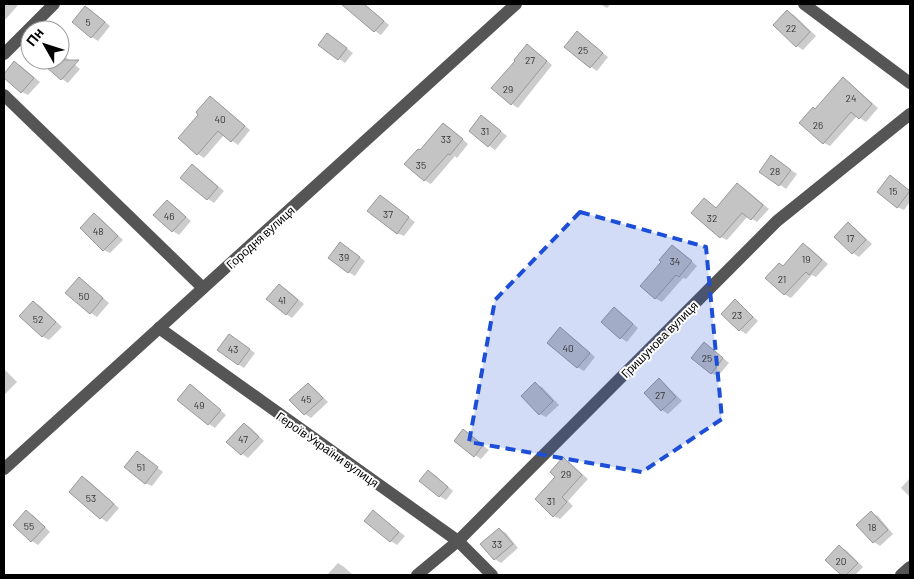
<svg xmlns="http://www.w3.org/2000/svg" width="914" height="579" font-family="Barlow,sans-serif">
  <style>
    .shadow { fill: #0003 }
    .building { fill: #c4c4c4; stroke: #999 }
    .lines { fill: none; stroke-linecap: round; stroke-linejoin: round }
    .minor { stroke: #555; stroke-width: 12 }
    .marked { fill: #1d4ed8; fill-opacity: 0.2; stroke: #1d4ed8; stroke-width: 4; stroke-dasharray: 10 6; stroke-linejoin: round }
    .labels { text-anchor: middle; dominant-baseline: central; stroke-width: 4; stroke-linejoin: round; paint-order: stroke }
    .number-label { font-size: 10px; fill: #313131 }
    .street-label { font-size: 12px; fill: #000; stroke: #fff }
  </style>
  <rect width="100%" height="100%" fill="#fff"/>
  <g class="shadow">
    <path d="M4,4H19L4,21Z"/>
    <path d="M351,4H364L389,25L381,35L375,31L347,8Z"/>
    <path d="M600,4H611L607,8Z"/>
    <path d="M86,7L92,11L110,26L98,41L92,37L73,22Z"/>
    <path d="M787,11L794,15L816,36L803,50L797,46Z"/>
    <path d="M583,37L608,57L597,71L591,67L566,47Z"/>
    <path d="M334,38L353,53L345,63L339,59Z"/>
    <path d="M533,50L552,65L518,108L512,104Z"/>
    <path d="M60,52L80,69L68,83L62,79L44,63L47,60H60Z"/>
    <path d="M15,63L21,66L40,82L28,95L22,92L4,76Z"/>
    <path d="M843,79L849,82L878,108L866,122L857,116L830,146L824,143L816,110Z"/>
    <path d="M210,98L216,101L250,130L238,145L224,135L204,158L198,154L180,138L200,115Z"/>
    <path d="M488,121L507,136L495,150L470,131Z"/>
    <path d="M443,125L450,128L468,144L457,158L455,156L431,184L424,180L420,151Z"/>
    <path d="M777,161L797,174L786,189L761,171Z"/>
    <path d="M192,166L198,169L224,191L214,203L208,199L182,178Z"/>
    <path d="M896,181L910,192V202L904,210L897,207Z"/>
    <path d="M737,184L744,188L769,209L757,222L748,216L727,240L721,237L705,199L717,209Z"/>
    <path d="M386,200L415,222L404,236L397,233Z"/>
    <path d="M167,201L173,205L191,221L179,235L173,231Z"/>
    <path d="M94,215L100,218L123,240L110,253L104,250Z"/>
    <path d="M848,224L854,227L872,244L859,257L853,253L836,237Z"/>
    <path d="M804,245L810,248L828,264L816,277L812,275L791,298L784,294V267Z"/>
    <path d="M672,246L679,250L697,266L686,279L683,278L662,302L655,298L663,262Z"/>
    <path d="M346,247L365,261L355,276L348,272Z"/>
    <path d="M85,282L109,303L97,317L91,313Z"/>
    <path d="M279,285L286,289L304,304L292,318L286,314Z"/>
    <path d="M735,301L741,305L758,321L746,334L740,330L723,314Z"/>
    <path d="M34,302L40,306L62,327L49,340L42,336Z"/>
    <path d="M614,309L620,312L638,328L627,342L621,338Z"/>
    <path d="M560,329L567,333L595,357L584,371L577,367Z"/>
    <path d="M236,339L255,353L244,368L238,364Z"/>
    <path d="M710,347L729,363L718,376L711,373Z"/>
    <path d="M4,369L17,382L5,394H4Z"/>
    <path d="M659,380L665,384L682,401L668,414L662,410Z"/>
    <path d="M308,384L314,388L328,402L311,418L305,414L291,400Z"/>
    <path d="M535,384L542,387L559,405L546,417L540,414Z"/>
    <path d="M190,386L196,389L226,415L215,428L209,424L179,399Z"/>
    <path d="M245,424L251,428L264,441L248,458L242,454L228,442Z"/>
    <path d="M469,435L489,450L481,459L475,455Z"/>
    <path d="M138,453L163,472L152,486L145,483Z"/>
    <path d="M563,459L570,463L588,479L568,501L573,506L560,519L554,516L557,477Z"/>
    <path d="M428,472L435,475L453,491L446,500L439,496Z"/>
    <path d="M83,478L89,481L119,508L107,522L101,518Z"/>
    <path d="M910,478V497L901,488Z"/>
    <path d="M26,512L33,515L50,532L38,545L32,541L14,525Z"/>
    <path d="M871,513L878,516L893,534L880,546L874,542Z"/>
    <path d="M379,516L405,536L397,545L391,541L366,521Z"/>
    <path d="M499,529L506,533L518,548L501,563L495,559Z"/>
    <path d="M839,547L846,550L863,567L855,575H843L827,560Z"/>
    <path d="M338,563L344,567L353,575H327Z"/>
  </g>
  <g class="building">
    <path d="M341,4H364L384,21L374,32Z"/>
    <path d="M85,6L105,22L91,38L72,22Z"/>
    <path d="M787,10L810,32L796,47L773,25Z"/>
    <path d="M577,31L603,53L590,68L564,47Z"/>
    <path d="M327,33L347,48L338,60L318,45Z"/>
    <path d="M527,44L547,61L511,105L491,88L515,61L514,60Z"/>
    <path d="M38,60H79L61,80Z"/>
    <path d="M14,61L34,78L21,93L4,78V74Z"/>
    <path d="M843,77L872,104L859,119L851,112L823,144L799,123L813,107L815,109Z"/>
    <path d="M210,96L245,126L231,142L218,131L197,155L178,138L198,115L196,112Z"/>
    <path d="M481,115L501,131L488,147L469,131Z"/>
    <path d="M443,123L463,139L450,155L448,154L424,181L404,164L418,149L420,150Z"/>
    <path d="M771,155L791,170L779,186L759,172Z"/>
    <path d="M192,164L218,187L207,200L180,178Z"/>
    <path d="M890,175L910,191L897,208L877,192Z"/>
    <path d="M737,183L763,205L751,220L742,213L720,238L691,213L704,198L716,208Z"/>
    <path d="M380,195L409,217L397,234L367,211Z"/>
    <path d="M167,200L186,217L172,232L153,215Z"/>
    <path d="M94,213L118,236L103,251L80,228Z"/>
    <path d="M848,222L866,240L852,254L834,237Z"/>
    <path d="M340,242L360,257L348,273L328,258Z"/>
    <path d="M803,243L822,260L809,275L806,272L784,295L765,278L779,263L783,266Z"/>
    <path d="M672,245L692,261L679,277L676,275L655,299L640,286L661,262L659,260Z"/>
    <path d="M79,277L103,298L90,314L65,293Z"/>
    <path d="M279,284L298,300L286,315L266,299Z"/>
    <path d="M735,299L753,317L739,331L721,314Z"/>
    <path d="M33,301L56,322L42,337L19,316Z"/>
    <path d="M614,307L633,324L620,339L601,322Z"/>
    <path d="M560,327L590,353L577,368L547,343Z"/>
    <path d="M229,334L250,349L238,365L217,350Z"/>
    <path d="M704,342L723,358L711,374L691,358Z"/>
    <path d="M659,378L676,397L661,411L644,393Z"/>
    <path d="M535,382L553,401L539,415L521,396Z"/>
    <path d="M308,383L323,398L304,415L289,400Z"/>
    <path d="M190,384L221,410L208,425L177,400Z"/>
    <path d="M244,423L259,437L241,455L226,442Z"/>
    <path d="M463,429L483,445L474,457L454,441Z"/>
    <path d="M137,451L158,467L145,484L124,467Z"/>
    <path d="M563,457L582,475L562,497L567,502L553,517L535,499L555,477L550,472Z"/>
    <path d="M428,470L448,487L439,497L419,481Z"/>
    <path d="M82,476L114,504L100,519L69,492Z"/>
    <path d="M26,510L45,527L31,542L13,525Z"/>
    <path d="M373,510L399,532L390,542L364,521Z"/>
    <path d="M871,511L888,530L873,543L856,525Z"/>
    <path d="M499,528L513,544L494,560L480,544Z"/>
    <path d="M839,545L858,563L846,575H841L825,560Z"/>
  </g>
  <g class="lines">
    <g class="minor">
      <path d="M804,4L910,83"/>
      <path d="M4,54L54,4"/>
      <path d="M4,95L203,288"/>
      <path d="M159,328L458,541L492,575"/>
      <path d="M4,469L516,4"/>
      <path d="M417,575L458,541L777,221L910,114"/>
      <path d="M901,575L910,567"/>
    </g>
  </g>
  <path class="marked" d="M580,212L706,247L722,419L642,472L469,442L495,300Z"/>
  <g class="labels">
    <g class="number-label">
      <text x="88" y="22">5</text>
      <text x="791" y="28">22</text>
      <text x="583" y="50">25</text>
      <text x="530" y="60">27</text>
      <text x="508" y="89">29</text>
      <text x="851" y="98">24</text>
      <text x="220" y="119">40</text>
      <text x="818" y="125">26</text>
      <text x="485" y="131">31</text>
      <text x="446" y="139">33</text>
      <text x="421" y="165">35</text>
      <text x="775" y="171">28</text>
      <text x="893" y="191">15</text>
      <text x="388" y="214">37</text>
      <text x="169" y="216">46</text>
      <text x="712" y="218">32</text>
      <text x="98" y="231">48</text>
      <text x="850" y="238">17</text>
      <text x="344" y="257">39</text>
      <text x="806" y="259">19</text>
      <text x="675" y="261">34</text>
      <text x="782" y="279">21</text>
      <text x="84" y="296">50</text>
      <text x="282" y="300">41</text>
      <text x="737" y="315">23</text>
      <text x="38" y="319">52</text>
      <text x="568" y="348">40</text>
      <text x="233" y="349">43</text>
      <text x="707" y="358">25</text>
      <text x="660" y="395">27</text>
      <text x="306" y="399">45</text>
      <text x="199" y="405">49</text>
      <text x="243" y="439">47</text>
      <text x="141" y="467">51</text>
      <text x="566" y="474">29</text>
      <text x="91" y="498">53</text>
      <text x="551" y="501">31</text>
      <text x="29" y="526">55</text>
      <text x="872" y="527">18</text>
      <text x="497" y="544">33</text>
      <text x="841" y="561">20</text>
    </g>
    <g class="street-label">
      <text transform="translate(260 237) rotate(-42)">Городня вулиця</text>
      <text transform="translate(659 339) rotate(-45)">Гришунова вулиця</text>
      <text transform="translate(328 449) rotate(35)">Героїв України вулиця</text>
    </g>
  </g>
  <rect width="914" height="579" fill="none" stroke="#000000" stroke-width="10"/>
  <g transform="translate(45 45) rotate(309)"><circle r="24" fill="#ffffff" stroke="#999999"/>
  <path d="M0-4L9 19L0 12L-9 19Z" fill="#000000"/>
  <text y="-8" font-size="14" font-weight="bold" text-anchor="middle" fill="#000000">Пн</text>
  </g>
</svg>
